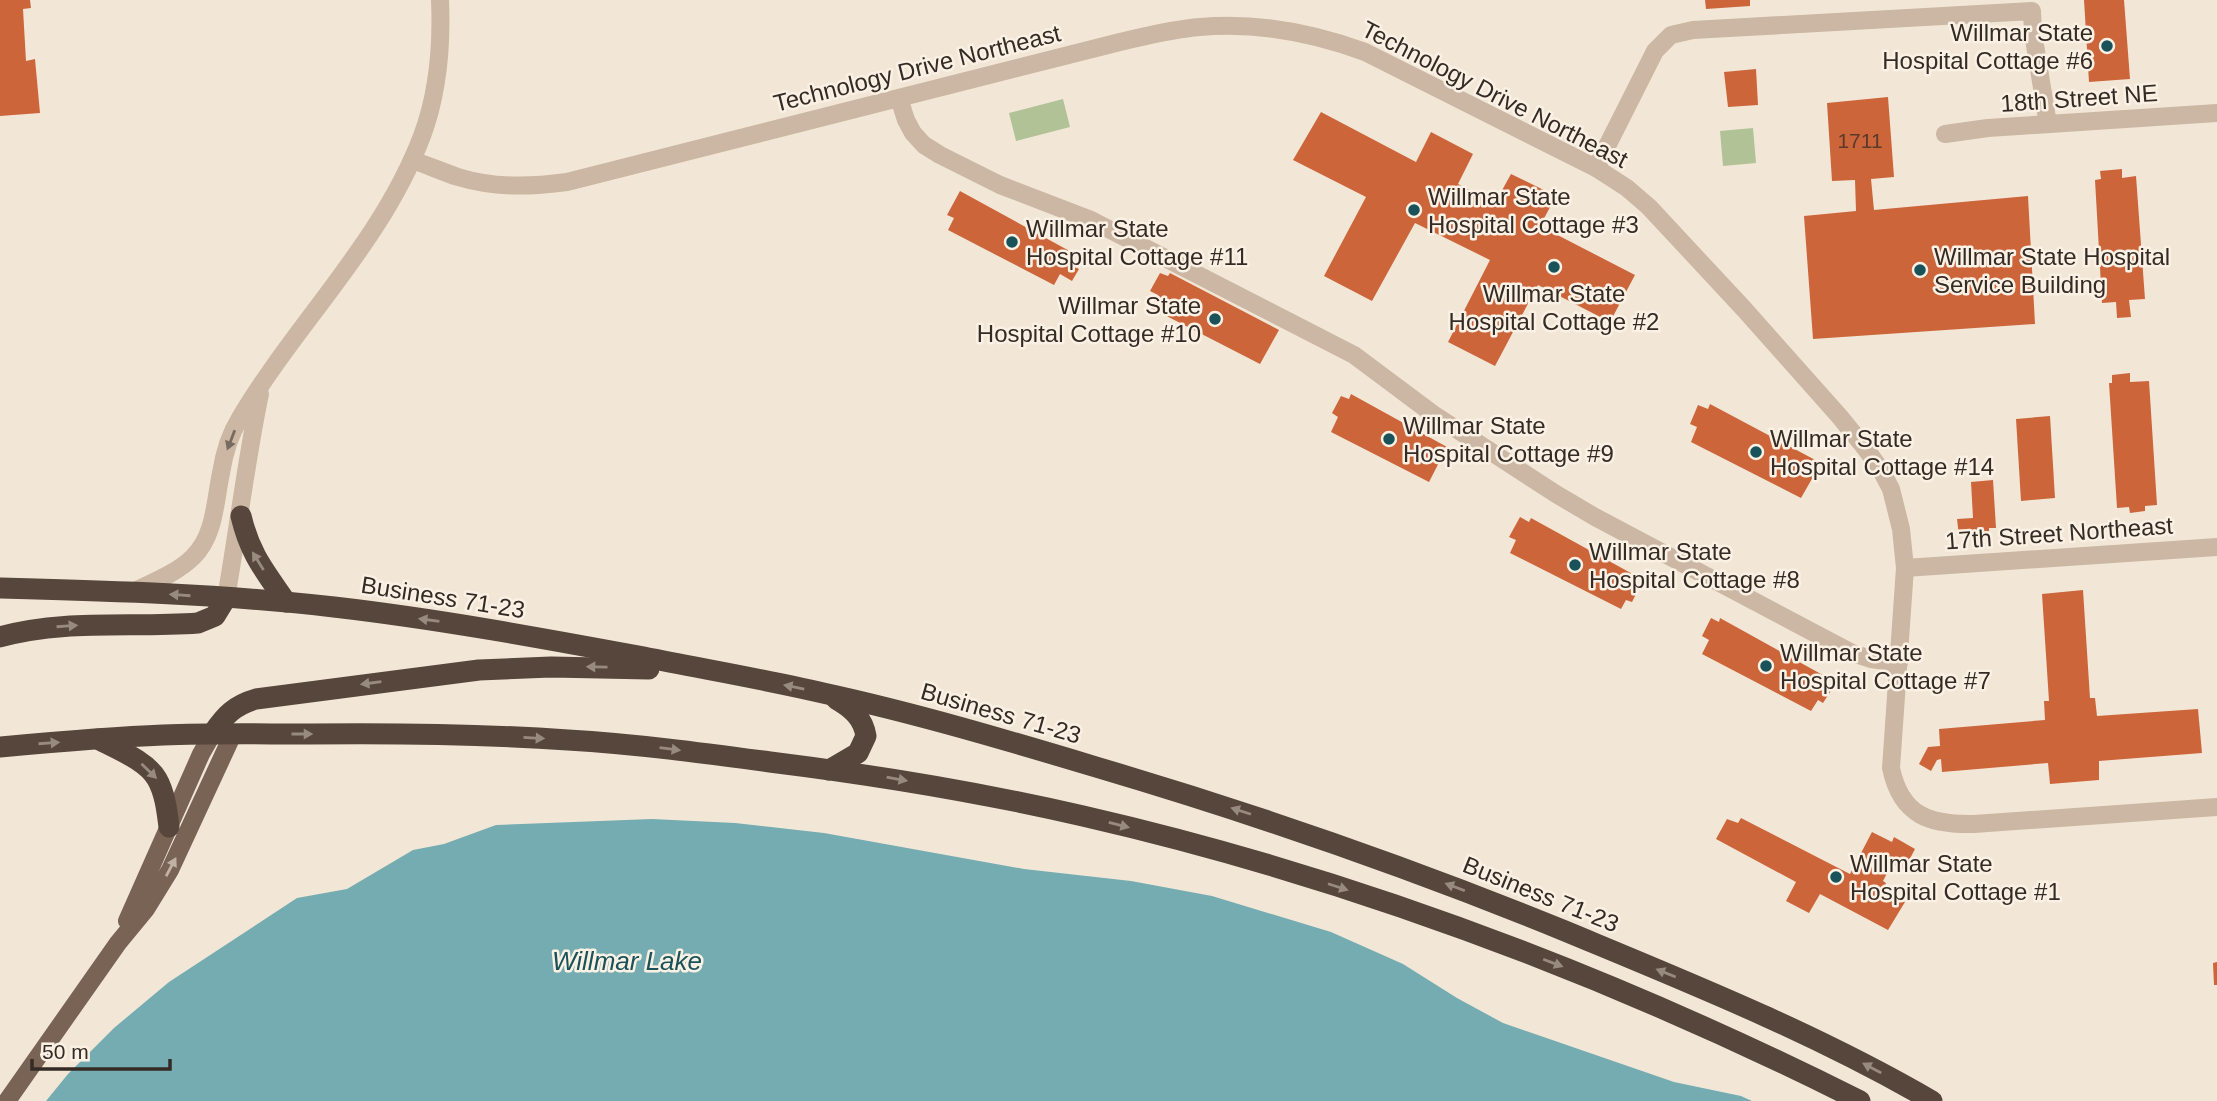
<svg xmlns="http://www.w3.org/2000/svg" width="2217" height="1101" font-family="Helvetica,sans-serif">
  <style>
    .green { fill: #b1c297 }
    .water { fill: #75acb1 }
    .building { fill: #cd653b }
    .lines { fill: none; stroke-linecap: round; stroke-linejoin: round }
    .minor { stroke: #cbb7a3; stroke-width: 18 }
    .major { stroke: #786355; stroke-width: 18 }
    .highway { stroke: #57463c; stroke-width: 21 }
    .oneway { fill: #786a5e }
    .oneway2 { fill: #988a7f }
    .oneway3 { fill: #c0b1a4 }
    .poi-dot { fill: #195259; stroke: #faf1e4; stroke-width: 2.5 }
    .labels { text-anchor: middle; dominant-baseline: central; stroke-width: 5; stroke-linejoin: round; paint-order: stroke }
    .number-label { font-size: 21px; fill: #5b3a2a }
    .poi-label { font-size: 24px; fill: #352b25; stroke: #faf1e4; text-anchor: start }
    .street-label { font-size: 24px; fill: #352b25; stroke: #faf1e4 }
    .water-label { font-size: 26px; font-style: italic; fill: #195259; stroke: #faf1e4 }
  </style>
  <rect width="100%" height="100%" fill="#f2e7d7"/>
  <g class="green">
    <path d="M1063,99L1070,127L1016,141L1009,113Z"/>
    <path d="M1753,128L1756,163L1723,166L1720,131Z"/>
  </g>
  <path class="water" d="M652,819L735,823L824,833L1024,869L1131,881L1212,896L1331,932L1403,964L1457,998L1503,1023L1674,1082L1741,1096L1752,1101H46L68,1074L114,1028L169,982L297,898L347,889L413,850L444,844L496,825Z"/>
  <g class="building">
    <path d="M0,0H30L31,8L23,9L26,61L35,59L40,113L0,116Z"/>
    <path d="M1705,0H1750V6L1706,9Z"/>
    <path d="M2084,0H2124L2130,79L2089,82Z"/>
    <path d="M1756,69L1758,105L1728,107L1724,72Z"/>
    <path d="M1888,97L1894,177L1871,179L1874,210L2028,196L2035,324L1813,339L1804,216L1856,211L1855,180L1832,181L1827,103Z"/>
    <path d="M1321,112L1416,162L1431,132L1473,154L1458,184L1495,203L1511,174L1556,196L1540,226L1635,275L1610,322L1538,285L1495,366L1448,342L1490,260L1415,223L1372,301L1324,276L1366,197L1293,160Z"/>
    <path d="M2122,169V178L2136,176L2145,299L2129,300L2131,317L2117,318L2116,302L2102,303L2095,180L2101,179L2100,171Z"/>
    <path d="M960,191L1075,254L1070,264L1079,269L1072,281L1060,274L1054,285L948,230L954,218L947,215Z"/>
    <path d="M1160,273L1168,276L1170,273L1279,330L1260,364L1151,308L1158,295L1150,291Z"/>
    <path d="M2130,373V382L2149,381L2157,505L2145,506V511L2130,513L2129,507L2117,508L2109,383H2112V375Z"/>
    <path d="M1351,394L1447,447L1429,482L1331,432L1338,417L1332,413L1341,396L1349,399Z"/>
    <path d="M1710,404L1821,463L1801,498L1691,442L1697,427L1690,424L1698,405L1708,409Z"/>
    <path d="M2050,416L2055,498L2021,501L2016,419Z"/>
    <path d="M1993,480L1996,528H1989V534L1959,536L1957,519L1973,518L1971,482Z"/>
    <path d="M1520,517L1529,522L1531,518L1638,577L1634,586L1639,588L1632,602L1626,600L1621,609L1510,553L1516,540L1509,537Z"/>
    <path d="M2083,590L2090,698H2095L2097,716L2198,709L2202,753L2099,761V780L2050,784L2048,763L1942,772L1941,759L1937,760L1931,771L1919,764L1928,747L1940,746L1939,729L2045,720L2044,701H2049L2042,594Z"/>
    <path d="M1711,618L1719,622L1720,618L1830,679L1826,686L1832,689L1823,703L1818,700L1811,711L1702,654L1709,640L1702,636Z"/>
    <path d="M1741,818L1850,874L1872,832L1892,842L1894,837L1915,849L1904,870L1892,864L1883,881L1886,883L1883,890L1905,902L1888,930L1820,894L1809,913L1786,901L1796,882L1716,839L1727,819L1738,823Z"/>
    <path d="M2217,962V985H2214L2213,963Z"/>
  </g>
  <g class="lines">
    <g class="minor">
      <path d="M899,98L906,120L913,133L924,145L940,155L1000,185L1091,220L1354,355L1433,414L1556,494L1595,517L1852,653L1871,659L1899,663"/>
      <path d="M1945,134L1988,128L2217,113"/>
      <path d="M412,160C427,165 443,172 458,177C494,188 530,187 567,182L1120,42C1146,36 1173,29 1200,27C1256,22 1313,33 1365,52L1596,168L1627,188L1649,207L1744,309L1840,417L1866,449L1881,470L1891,489L1901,529L1905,568L1891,768C1901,816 1930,825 1974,824L2217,807"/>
      <path d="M1596,168L1655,51L1671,35L1693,30L2032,11L2033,33L2048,124"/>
      <path d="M1905,568L2217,547"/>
      <path d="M133,592C153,582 177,573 193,557C215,536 215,501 221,473C224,454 230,434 240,418C297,322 382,242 422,136C438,93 442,46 440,0"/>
      <path d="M226,598C238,530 246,461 260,394"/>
    </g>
    <g class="major">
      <path d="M127,921L201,754L213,733"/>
      <path d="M7,1101L118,943L146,909L170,870L233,734"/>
    </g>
    <g class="highway">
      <path d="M241,516C250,554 264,570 286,602"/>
      <path d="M0,588C111,591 223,594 334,607C438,619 541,638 644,657C703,669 763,679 823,693C915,713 1006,740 1096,767C1255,814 1411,868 1565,931C1690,983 1815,1033 1932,1101"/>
      <path d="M0,637C65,619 131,628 198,623L215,616L226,598"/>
      <path d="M213,733C225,715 235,705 256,699L479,670L551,667L649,669"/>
      <path d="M98,739C116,749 146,760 157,779C165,793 167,811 169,827"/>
      <path d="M0,747C54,742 109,737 163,735C212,733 260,734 308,734C395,733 482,734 568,740C636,744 703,753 770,762C875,775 979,792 1083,816C1353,878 1613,977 1860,1101"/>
      <path d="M829,770L858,753L866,736C863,718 852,708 836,699"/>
    </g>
  </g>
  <defs><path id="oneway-solid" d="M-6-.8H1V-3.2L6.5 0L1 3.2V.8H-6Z" transform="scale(1.75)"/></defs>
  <use class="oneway" href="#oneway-solid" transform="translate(231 440) rotate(111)"/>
  <g class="oneway2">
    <use href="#oneway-solid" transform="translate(258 561) rotate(-122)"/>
    <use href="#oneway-solid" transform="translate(180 595) rotate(-176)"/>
    <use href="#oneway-solid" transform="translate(429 620) rotate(-172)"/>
    <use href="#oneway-solid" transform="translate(67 626) rotate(-4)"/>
    <use href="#oneway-solid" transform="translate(597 667) rotate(-179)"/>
    <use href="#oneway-solid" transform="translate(371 683) rotate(172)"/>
    <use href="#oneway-solid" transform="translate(794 687) rotate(-168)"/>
    <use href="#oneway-solid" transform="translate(302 734)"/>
    <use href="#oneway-solid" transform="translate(534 738) rotate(3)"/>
    <use href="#oneway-solid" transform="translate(49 743) rotate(-4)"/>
    <use href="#oneway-solid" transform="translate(670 749) rotate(7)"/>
    <use href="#oneway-solid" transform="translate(149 771) rotate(44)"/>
    <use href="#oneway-solid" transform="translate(897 779) rotate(10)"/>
    <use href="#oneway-solid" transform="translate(1241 811) rotate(-162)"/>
    <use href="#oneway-solid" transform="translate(1119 825) rotate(14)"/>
    <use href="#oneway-solid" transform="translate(1338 887) rotate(18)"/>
    <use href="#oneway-solid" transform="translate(1455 887) rotate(-159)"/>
    <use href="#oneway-solid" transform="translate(1553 963) rotate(21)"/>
    <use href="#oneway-solid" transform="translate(1666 973) rotate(-158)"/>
    <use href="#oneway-solid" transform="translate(1872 1068) rotate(-152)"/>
  </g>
  <use class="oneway3" href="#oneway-solid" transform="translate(171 867) rotate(-62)"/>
  <g class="poi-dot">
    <circle cx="2107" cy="46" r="7"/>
    <circle cx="1414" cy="210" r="7"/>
    <circle cx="1012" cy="242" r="7"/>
    <circle cx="1554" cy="267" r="7"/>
    <circle cx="1920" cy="270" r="7"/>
    <circle cx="1215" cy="319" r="7"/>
    <circle cx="1389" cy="439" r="7"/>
    <circle cx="1756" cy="452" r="7"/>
    <circle cx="1575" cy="565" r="7"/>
    <circle cx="1766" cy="666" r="7"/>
    <circle cx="1836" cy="877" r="7"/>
  </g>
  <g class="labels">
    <g class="number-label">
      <text x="1860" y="140">1711</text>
    </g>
    <g class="poi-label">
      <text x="2093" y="32" text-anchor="end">Willmar State<tspan x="2093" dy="28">Hospital Cottage #6</tspan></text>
      <text x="1428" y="196">Willmar State<tspan x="1428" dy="28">Hospital Cottage #3</tspan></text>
      <text x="1026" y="228">Willmar State<tspan x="1026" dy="28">Hospital Cottage #11</tspan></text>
      <text x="1934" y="256">Willmar State Hospital<tspan x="1934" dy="28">Service Building</tspan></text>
      <text x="1554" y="293" text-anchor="middle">Willmar State<tspan x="1554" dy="28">Hospital Cottage #2</tspan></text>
      <text x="1201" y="305" text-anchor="end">Willmar State<tspan x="1201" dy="28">Hospital Cottage #10</tspan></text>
      <text x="1403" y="425">Willmar State<tspan x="1403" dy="28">Hospital Cottage #9</tspan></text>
      <text x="1770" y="438">Willmar State<tspan x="1770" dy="28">Hospital Cottage #14</tspan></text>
      <text x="1589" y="551">Willmar State<tspan x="1589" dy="28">Hospital Cottage #8</tspan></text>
      <text x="1780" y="652">Willmar State<tspan x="1780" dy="28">Hospital Cottage #7</tspan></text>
      <text x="1850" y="863">Willmar State<tspan x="1850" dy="28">Hospital Cottage #1</tspan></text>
    </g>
    <g class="street-label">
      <text transform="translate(917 68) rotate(-14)">Technology Drive Northeast</text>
      <text transform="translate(1495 94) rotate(27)">Technology Drive Northeast</text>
      <text transform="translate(2079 98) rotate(-4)">18th Street NE</text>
      <text transform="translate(2059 533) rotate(-4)">17th Street Northeast</text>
      <text transform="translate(443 597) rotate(9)">Business 71-23</text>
      <text transform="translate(1001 713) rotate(16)">Business 71-23</text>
      <text transform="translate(1541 894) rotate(22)">Business 71-23</text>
    </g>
    <g class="water-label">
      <text x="627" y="961">Willmar Lake</text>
    </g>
  </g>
  <path d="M32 1059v10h138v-10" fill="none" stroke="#352b25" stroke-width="3.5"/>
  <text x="42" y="1059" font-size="21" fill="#352b25" stroke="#faf1e4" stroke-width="5" paint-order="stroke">50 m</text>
</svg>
